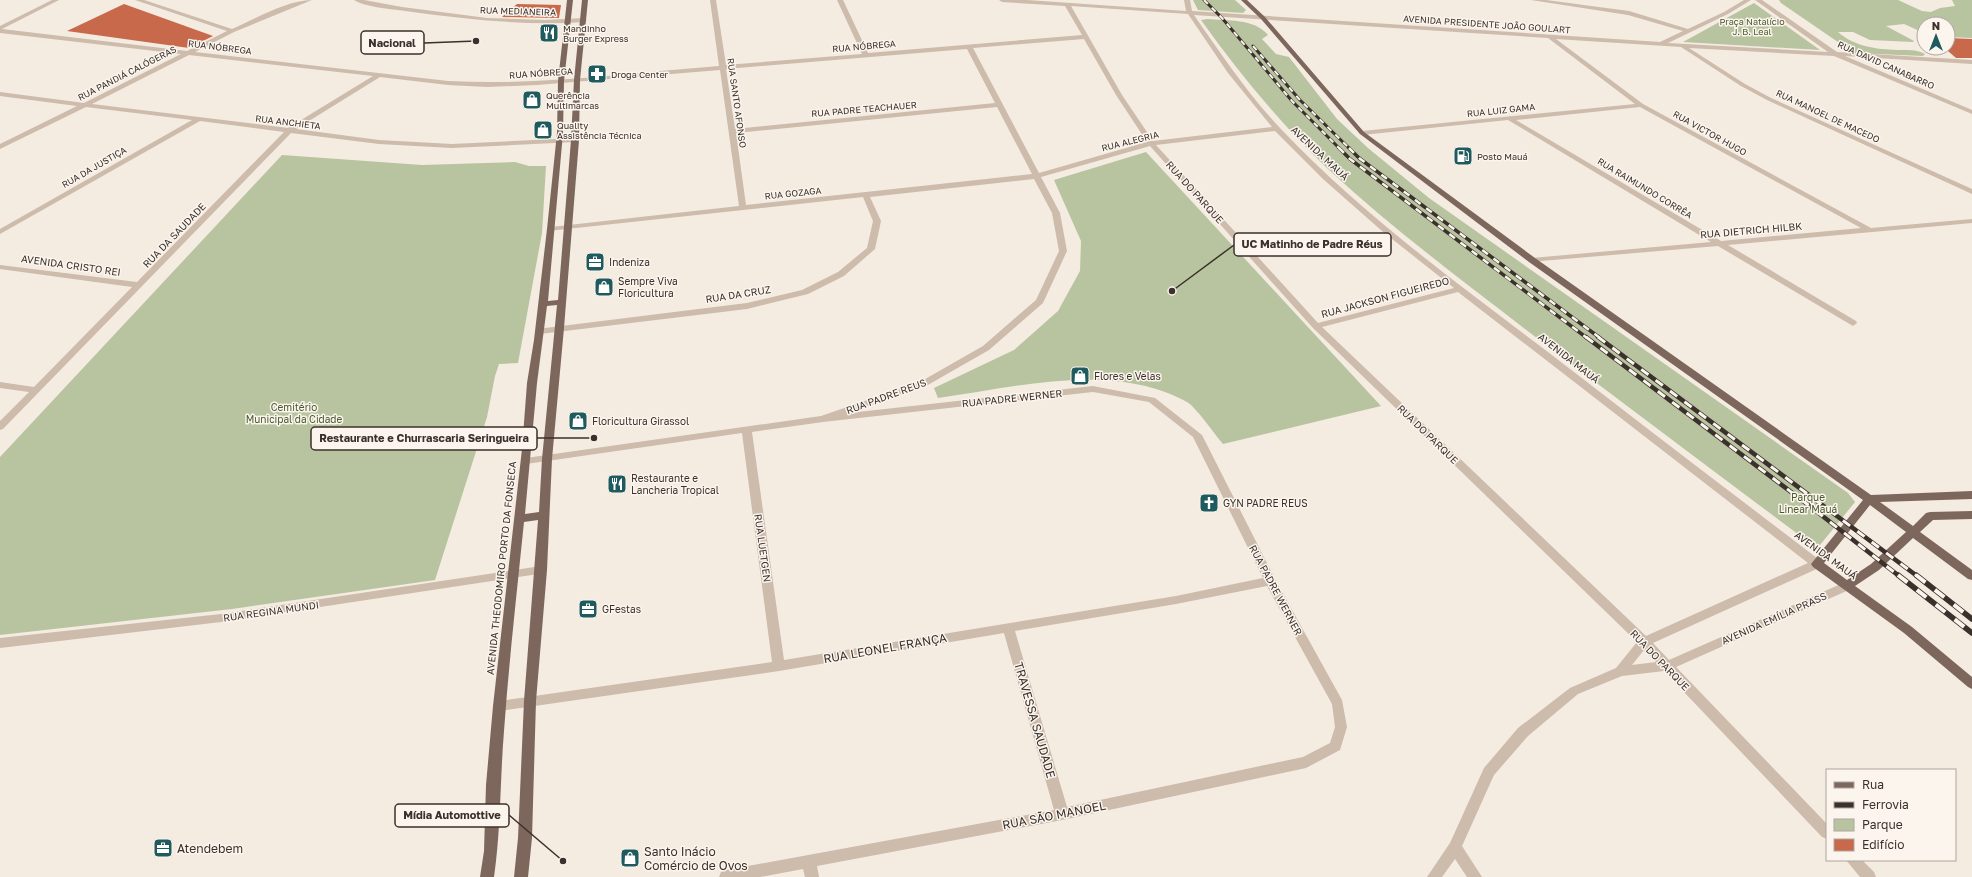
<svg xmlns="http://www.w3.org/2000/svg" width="1972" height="877" font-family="'Golos Text',sans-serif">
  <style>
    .green { fill: #b8c4a0 }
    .building { fill: #c8694b }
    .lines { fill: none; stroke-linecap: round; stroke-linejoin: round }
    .minor { fill: #cdbbac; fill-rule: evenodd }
    .major { fill: #7d675c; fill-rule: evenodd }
    .rail-far3-casing { stroke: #3b302b; stroke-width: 3 }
    .rail-far2-casing { stroke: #3b302b; stroke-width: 3.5 }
    .rail-far1-casing { stroke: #3b302b; stroke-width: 4.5 }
    .rail-casing { stroke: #3b302b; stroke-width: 5.5 }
    .rail-far3 { stroke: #fbf5ee; stroke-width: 2; stroke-dasharray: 5.5; stroke-linecap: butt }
    .rail-far2 { stroke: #fbf5ee; stroke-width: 2.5; stroke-dasharray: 7; stroke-linecap: butt }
    .rail-far1 { stroke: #fbf5ee; stroke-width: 3; stroke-dasharray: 9; stroke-linecap: butt }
    .rail { stroke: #fbf5ee; stroke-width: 4; stroke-dasharray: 12; stroke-linecap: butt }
    .labels { text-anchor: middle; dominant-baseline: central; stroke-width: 3; stroke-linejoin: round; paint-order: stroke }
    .far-street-label { font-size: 9px; fill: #3b302b; stroke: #fbf5ee }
    .far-park-label { font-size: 9px; fill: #4a5a2e; stroke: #fbf5ee }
    .far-poi-label { font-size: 9px; fill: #3b302b; stroke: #fbf5ee; text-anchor: start }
    .street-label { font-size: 10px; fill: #3b302b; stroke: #fbf5ee }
    .poi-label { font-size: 10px; fill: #3b302b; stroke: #fbf5ee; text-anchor: start }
    .park-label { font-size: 10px; fill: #4a5a2e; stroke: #fbf5ee }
    .near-street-label { font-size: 12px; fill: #3b302b; stroke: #fbf5ee }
    .near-poi-label { font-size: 12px; fill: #3b302b; stroke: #fbf5ee; text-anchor: start }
    .leader { fill: none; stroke: #3b302b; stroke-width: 1.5 }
    .callout-dot { fill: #3b302b; stroke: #fbf5ee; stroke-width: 1.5 }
    .callout { fill: #fbf5ee; stroke: #3b302b; stroke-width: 1.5 }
    .callout-label { font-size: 11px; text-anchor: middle; font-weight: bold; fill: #3b302b }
  </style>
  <rect width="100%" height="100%" fill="#f4ebe1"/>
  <g class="green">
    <path d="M1193,0H1235L1246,10L1243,13L1198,10Z"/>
    <path d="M1779,0H1898L1922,11L1931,12L1940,8L1955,6L1952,0H1972V38L1948,37V24H1924V33L1904,24L1886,26L1914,41L1913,42L1870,40L1853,32H1838C1855,47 1876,49 1897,50C1906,50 1917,49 1925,54L1923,56L1854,53L1781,3Z"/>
    <path d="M1754,3L1820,50L1683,42Z"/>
    <path d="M1207,19C1227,21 1254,18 1268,35L1262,39L1276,54L1289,57L1337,119L1368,148L1429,198L1848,493L1855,502L1820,545L1811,544C1715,472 1620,401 1525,329C1458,277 1389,226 1327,168C1280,123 1238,72 1201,20Z"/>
    <path d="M1146,152L1381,406L1223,444C1215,435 1196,407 1187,402C1113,361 1017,387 938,398L934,388L1014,350L1058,311L1080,271L1081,241L1054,180Z"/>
    <path d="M282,155L422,165L515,162L529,166H546L542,233L518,363L499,364L495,376L487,417L435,580L232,609L0,635V457Z"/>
  </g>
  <g class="building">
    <path d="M124,4L213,36L189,48L67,31Z"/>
    <path d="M517,4L561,5L559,18L502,17Z"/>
    <path d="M1948,38L1972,39V58H1956L1948,51Z"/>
  </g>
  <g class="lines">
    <g class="minor">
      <path d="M52,0H59L2,29L187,51L227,31L135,0H144L232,29C255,19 287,0 312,0L234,32L195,52L448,81C538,86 629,73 719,66L710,0H716L726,65L862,54L837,0H843L868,53L1082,35L1065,6L1002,2L999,0H1027L1186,11L1184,0H1190L1192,11L1660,42L1683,31L1628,15L1531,0H1546L1629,11L1688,29L1724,12L1744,0H1751L1728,14L1668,43L1828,52L1755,0H1762L1837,52L1972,60V64L1845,56L1972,110V114L1834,56L1689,48L1745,84L1771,98L1972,189V194L1767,100L1741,86L1681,47L1556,39L1643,104L1871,228L1972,219V223L1728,245L1856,321L1857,323L1853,326L1718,246L1529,262L1528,260L1532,258L1711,242L1508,120L1362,135L1359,133L1362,131L1635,104L1548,38L1194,15C1221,54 1247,93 1280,128C1359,212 1453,280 1544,349C1636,420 1729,491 1821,561L1823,564L1821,567L1653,643L1669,660L1843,583H1851L1853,586L1851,589L1676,667L1827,824V839L1822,837L1664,671L1622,676L1578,694L1528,736L1494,775L1462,846L1482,877H1467L1455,859L1442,877H1427L1450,843L1484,768L1518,728L1570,688L1616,668L1637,642L1313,328L1150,146L1041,177L1060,213L1067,251L1043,303L989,350L926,386L849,413L1093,386L1155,398L1202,435L1276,581L1342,700L1347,727L1340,750L1306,768L1062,820L817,866L819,877H805L803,869L760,877H719L721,872L726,870L1054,810L1004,633L779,671L499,711L495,710L493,706L495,702L499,701L772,662L742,433L526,464L521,461L526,458L821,416L920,382L983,346L1036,300L1059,251L1052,213L1034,179L870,197L881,221L875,249L844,276L808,294L747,309L540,334L537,333L536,331L537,329L747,303L802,290L838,272L867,248L873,221L863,197L548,231L547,229L551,227L739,206L720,70L537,85L487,87L448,85L380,77L296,129L379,140L452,144L575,138L579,140L575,142L452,148L379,144L291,133L3,429L0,430V421L29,392L0,388V382L34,387L132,287L0,269V265L137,282L284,132L200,121L0,234V229L192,120L86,107L0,149V144L77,106L0,96V92L84,103L181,54L0,33V26ZM1071,6L1188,14L1228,73L1272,127L1153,141L1122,95ZM1084,39L1116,95L1147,142L1039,173L973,48ZM967,49L995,103L735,129L726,69ZM189,55L373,76L288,128L92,104ZM997,107L1032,174L746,205L736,133ZM1640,107L1861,228L1721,241L1516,120ZM1275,131L1323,179L1382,231L1454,288L1318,323L1156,145ZM1458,292L1808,563L1646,636L1322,327ZM1093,392L1149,402L1193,437L1263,578L1176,596L784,660L752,432L823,422ZM1267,586L1332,704L1335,727L1330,743L1303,757L1067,807L1015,631L1176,604ZM1644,650L1656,662L1632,665Z"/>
      <path d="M354,0H364L402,7L487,18L545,20L584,18L587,20L584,22C523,26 465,19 405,11C391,9 365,7 354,0Z"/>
      <path d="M541,566L545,567L547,570L545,573L221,622L0,648V638L221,614Z"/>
      <path d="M1846,860H1862L1874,872L1876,877H1860Z"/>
    </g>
    <g class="major">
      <path d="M567,0H573L564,81L563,133L548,301L558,300L571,140L574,80L582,0H588L580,80L579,140L564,328L552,459L547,570L536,701L532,838L528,877H514L518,838L524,701L538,520L524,522C517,591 509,661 504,731C500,779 501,829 494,877H480L484,851L486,785L493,706L522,449L527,383L534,340L547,229L557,133L558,81ZM557,305L542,459L539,512L525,514L537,383L547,306Z"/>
      <path d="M1241,0H1247L1265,17L1364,132L1535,258L1871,495L1972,491V499L1880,502L1913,526L1926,513L1930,512L1972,511V519L1933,520L1920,532L1972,570V580L1968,579L1913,538L1879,570L1855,586L1912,627L1972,677V689L1968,687L1904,633L1813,567L1811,564L1863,500L1529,262L1360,134L1261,19ZM1870,505L1906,532L1871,564L1847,580L1824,563Z"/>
    </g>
    <g class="rail-far3-casing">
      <g id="rail-far3">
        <path d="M1204,0L1222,18L1292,101L1340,149"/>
        <path d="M1253,46L1300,100L1350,149"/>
      </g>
    </g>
    <g class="rail-far2-casing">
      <g id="rail-far2">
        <path d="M1339,148L1350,159L1587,338"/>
        <path d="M1349,148L1359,158L1600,338"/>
      </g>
    </g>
    <g class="rail-far1-casing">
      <g id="rail-far1">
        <path d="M1586,337L1811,507L1899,576"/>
        <path d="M1598,337L1917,576"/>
      </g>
    </g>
    <g class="rail-casing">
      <g id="rail">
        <path d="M1898,575L1972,633"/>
        <path d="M1916,575L1972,619"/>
      </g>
    </g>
    <use href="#rail-far3" class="rail-far3"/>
    <use href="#rail-far2" class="rail-far2"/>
    <use href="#rail-far1" class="rail-far1"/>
    <use href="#rail" class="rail"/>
  </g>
  <defs>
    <g id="restaurant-square" transform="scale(1)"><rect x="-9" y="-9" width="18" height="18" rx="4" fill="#1f5a5e" stroke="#fbf5ee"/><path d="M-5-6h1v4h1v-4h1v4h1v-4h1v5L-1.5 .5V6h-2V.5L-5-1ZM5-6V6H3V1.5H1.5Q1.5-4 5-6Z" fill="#fff"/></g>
    <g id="pharmacy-square" transform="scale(1)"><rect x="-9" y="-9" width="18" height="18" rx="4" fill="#1f5a5e" stroke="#fbf5ee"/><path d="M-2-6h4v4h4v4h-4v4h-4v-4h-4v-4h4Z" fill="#fff"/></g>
    <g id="shop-square" transform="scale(1)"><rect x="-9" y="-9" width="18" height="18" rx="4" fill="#1f5a5e" stroke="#fbf5ee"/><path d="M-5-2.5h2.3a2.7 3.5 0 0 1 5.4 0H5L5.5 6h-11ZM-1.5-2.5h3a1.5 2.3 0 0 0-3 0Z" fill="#fff"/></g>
    <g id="fuel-square" transform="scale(1)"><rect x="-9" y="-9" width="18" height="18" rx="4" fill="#1f5a5e" stroke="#fbf5ee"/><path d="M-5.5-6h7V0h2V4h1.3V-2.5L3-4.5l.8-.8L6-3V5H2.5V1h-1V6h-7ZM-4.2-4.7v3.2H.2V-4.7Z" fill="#fff"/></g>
    <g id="office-square" transform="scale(1)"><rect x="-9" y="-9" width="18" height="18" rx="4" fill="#1f5a5e" stroke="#fbf5ee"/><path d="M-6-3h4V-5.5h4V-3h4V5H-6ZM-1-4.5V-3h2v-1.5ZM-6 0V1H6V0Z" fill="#fff"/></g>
    <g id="church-square" transform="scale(1)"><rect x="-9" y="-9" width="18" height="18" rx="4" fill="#1f5a5e" stroke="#fbf5ee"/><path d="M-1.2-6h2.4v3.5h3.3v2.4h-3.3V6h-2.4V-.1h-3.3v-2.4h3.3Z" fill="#fff"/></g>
  </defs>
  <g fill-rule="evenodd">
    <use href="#restaurant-square" x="549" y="33"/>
    <use href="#pharmacy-square" x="597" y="74"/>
    <use href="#shop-square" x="532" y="100"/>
    <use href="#shop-square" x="543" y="130"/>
    <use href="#fuel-square" x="1463" y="156"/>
    <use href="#office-square" x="595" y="262"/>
    <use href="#shop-square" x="604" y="287"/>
    <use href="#shop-square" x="1080" y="376"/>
    <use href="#shop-square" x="578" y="421"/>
    <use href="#restaurant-square" x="617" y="484"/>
    <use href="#church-square" x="1209" y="503"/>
    <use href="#office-square" x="588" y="609"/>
    <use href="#office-square" x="163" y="848"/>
    <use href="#shop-square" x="630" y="858"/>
  </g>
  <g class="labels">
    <g class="far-street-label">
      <text transform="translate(518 11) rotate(2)">RUA MEDIANEIRA</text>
      <text transform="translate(1487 24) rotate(4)">AVENIDA PRESIDENTE JOÃO GOULART</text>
      <text transform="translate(864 46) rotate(-5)">RUA NÓBREGA</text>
      <text transform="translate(220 47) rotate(7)">RUA NÓBREGA</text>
      <text transform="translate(1886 65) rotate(24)">RUA DAVID CANABARRO</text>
      <text transform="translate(127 73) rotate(-27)">RUA PANDIÁ CALÓGERAS</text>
      <text transform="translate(541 73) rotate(-4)">RUA NÓBREGA</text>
      <text transform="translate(737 103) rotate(82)">RUA SANTO AFONSO</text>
      <text transform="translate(864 109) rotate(-5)">RUA PADRE TEACHAUER</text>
      <text transform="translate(1501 110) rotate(-6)">RUA LUIZ GAMA</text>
      <text transform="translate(1828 116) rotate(25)">RUA MANOEL DE MACEDO</text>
      <text transform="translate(288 122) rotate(7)">RUA ANCHIETA</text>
      <text transform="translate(1710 133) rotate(29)">RUA VICTOR HUGO</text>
      <text transform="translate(1130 141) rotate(-14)">RUA ALEGRIA</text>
      <text transform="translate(94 167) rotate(-30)">RUA DA JUSTIÇA</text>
      <text transform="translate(1645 188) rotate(31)">RUA RAIMUNDO CORRÊA</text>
      <text transform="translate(793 193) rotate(-6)">RUA GOZAGA</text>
    </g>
    <g class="far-park-label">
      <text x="1752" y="21">Praça Natalício<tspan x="1752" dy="10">J. B. Leal</tspan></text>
    </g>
    <g class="far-poi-label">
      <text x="563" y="28">Mandinho<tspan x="563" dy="10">Burger Express</tspan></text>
      <text x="611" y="74">Droga Center</text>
      <text x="546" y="95">Querência<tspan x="546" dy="10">Multimarcas</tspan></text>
      <text x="557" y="125">Quality<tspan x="557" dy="10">Assistência Técnica</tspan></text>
      <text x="1477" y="156">Posto Mauá</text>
    </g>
    <g class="street-label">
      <text transform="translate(1320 153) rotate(43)">AVENIDA MAUÁ</text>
      <text transform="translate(1195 192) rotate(48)">RUA DO PARQUE</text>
      <text transform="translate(1751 230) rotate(-5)">RUA DIETRICH HILBK</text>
      <text transform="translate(174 235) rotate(-46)">RUA DA SAUDADE</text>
      <text transform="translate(71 265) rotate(8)">AVENIDA CRISTO REI</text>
      <text transform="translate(738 294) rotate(-9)">RUA DA CRUZ</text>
      <text transform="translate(1385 297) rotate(-15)">RUA JACKSON FIGUEIREDO</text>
      <text transform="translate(1569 358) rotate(38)">AVENIDA MAUÁ</text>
      <text transform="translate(886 396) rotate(-20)">RUA PADRE REUS</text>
      <text transform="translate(1012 398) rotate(-6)">RUA PADRE WERNER</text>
      <text transform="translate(1428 434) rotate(44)">RUA DO PARQUE</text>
      <text transform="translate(763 548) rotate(82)">RUA LUETGEN</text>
      <text transform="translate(1826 555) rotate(36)">AVENIDA MAUÁ</text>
      <text transform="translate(501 568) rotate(-84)">AVENIDA THEODOMIRO PORTO DA FONSECA</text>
      <text transform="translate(1276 590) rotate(62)">RUA PADRE WERNER</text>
      <text transform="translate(271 611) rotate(-8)">RUA REGINA MUNDI</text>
      <text transform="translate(1774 618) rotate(-24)">AVENIDA EMÍLIA PRASS</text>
      <text transform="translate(1660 660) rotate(46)">RUA DO PARQUE</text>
    </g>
    <g class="poi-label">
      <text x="609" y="262">Indeniza</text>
      <text x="618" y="281">Sempre Viva<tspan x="618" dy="12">Floricultura</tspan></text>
      <text x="1094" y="376">Flores e Velas</text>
      <text x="592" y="421">Floricultura Girassol</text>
      <text x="631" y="478">Restaurante e<tspan x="631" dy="12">Lancheria Tropical</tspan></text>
      <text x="1223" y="503">GYN PADRE REUS</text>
      <text x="602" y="609">GFestas</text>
    </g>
    <g class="park-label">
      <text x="294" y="407">Cemitério<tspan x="294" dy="12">Municipal da Cidade</tspan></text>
      <text x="1808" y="497">Parque<tspan x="1808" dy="12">Linear Mauá</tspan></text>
    </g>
    <g class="near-street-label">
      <text transform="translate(885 648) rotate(-10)">RUA LEONEL FRANÇA</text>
      <text transform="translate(1035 720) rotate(74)">TRAVESSA SAUDADE</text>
      <text transform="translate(1054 815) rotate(-11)">RUA SÃO MANOEL</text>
    </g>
    <g class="near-poi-label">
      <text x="177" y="848">Atendebem</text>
      <text x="644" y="851">Santo Inácio<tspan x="644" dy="14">Comércio de Ovos</tspan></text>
    </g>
  </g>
  <path class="leader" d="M476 41L424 43M1172 291L1234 245M594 438L537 438M563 861L509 815"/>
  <g class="callout-dot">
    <circle cx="476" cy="41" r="4"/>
    <circle cx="1172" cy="291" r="4"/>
    <circle cx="594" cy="438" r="4"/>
    <circle cx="563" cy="861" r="4"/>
  </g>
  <g class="callout">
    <rect x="361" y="31" width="63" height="23" rx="4"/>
    <rect x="1234" y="233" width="157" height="23" rx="4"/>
    <rect x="311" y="427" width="226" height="23" rx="4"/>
    <rect x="395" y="804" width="114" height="23" rx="4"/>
  </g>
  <g class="callout-label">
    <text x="392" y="47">Nacional</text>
    <text x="1312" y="248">UC Matinho de Padre Réus</text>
    <text x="424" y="442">Restaurante e Churrascaria Seringueira</text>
    <text x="452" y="819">Mídia Automottive</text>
  </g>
  <rect x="1826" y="769" width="130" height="92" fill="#fbf5ee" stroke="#aea6a0"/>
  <rect x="1834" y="782" width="20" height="6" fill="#7d675c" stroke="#aea6a0"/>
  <text x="1862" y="789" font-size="12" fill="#3b302b">Rua</text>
  <rect x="1834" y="802" width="20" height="6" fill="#3b302b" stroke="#aea6a0"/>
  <text x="1862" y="809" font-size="12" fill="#3b302b">Ferrovia</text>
  <rect x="1834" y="819" width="20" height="12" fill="#b8c4a0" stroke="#aea6a0"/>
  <text x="1862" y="829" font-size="12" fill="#3b302b">Parque</text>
  <rect x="1834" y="839" width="20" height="12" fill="#c8694b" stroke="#aea6a0"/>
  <text x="1862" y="849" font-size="12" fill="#3b302b">Edifício</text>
  <g transform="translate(1936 36)"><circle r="19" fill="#fbf5ee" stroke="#aea6a0"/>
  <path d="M0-3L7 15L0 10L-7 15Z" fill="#1f5a5e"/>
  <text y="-6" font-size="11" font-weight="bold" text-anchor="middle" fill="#3b302b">N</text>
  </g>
</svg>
